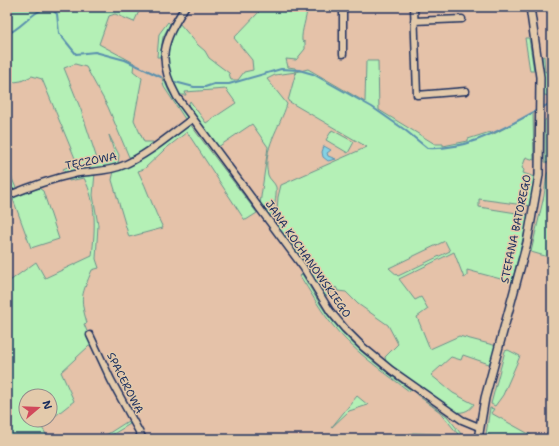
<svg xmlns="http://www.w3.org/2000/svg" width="559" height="446" font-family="'Shantell Sans',sans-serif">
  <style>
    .green { fill: #b4f0b6; stroke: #68908a; fill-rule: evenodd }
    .water { fill: #84d1e3; stroke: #5a90ae }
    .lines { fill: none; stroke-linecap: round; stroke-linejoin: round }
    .stream { stroke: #5a90ae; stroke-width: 2 }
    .minor-casing { stroke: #1b2f5e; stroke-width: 9 }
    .tertiary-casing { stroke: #1b2f5e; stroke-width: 10 }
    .minor { stroke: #e3caab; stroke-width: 6 }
    .tertiary { stroke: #e3caab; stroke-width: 7 }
    .labels { text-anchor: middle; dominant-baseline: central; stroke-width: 3; stroke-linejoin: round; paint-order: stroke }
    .street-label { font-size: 11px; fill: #1b2f5e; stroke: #e3caab }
  </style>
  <rect width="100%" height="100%" fill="#e5c2a9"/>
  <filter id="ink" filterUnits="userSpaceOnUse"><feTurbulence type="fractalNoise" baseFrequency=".025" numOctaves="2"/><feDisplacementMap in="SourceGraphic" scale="8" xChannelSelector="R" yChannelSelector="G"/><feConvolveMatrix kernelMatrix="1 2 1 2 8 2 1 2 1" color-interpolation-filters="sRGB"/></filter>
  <g filter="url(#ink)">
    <g class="green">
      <path d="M7,7H141L134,22L115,14L109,16L99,44L134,63L133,71L142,78L134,120L144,142H153L152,147L134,157H129L108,107L86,67L75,64L64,68L81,110L98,162L115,155L109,135L119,155L118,163L109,167L65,173L63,169L77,163L42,79L32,76L21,81L7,83Z"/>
      <path d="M247,7H307C307,19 301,30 302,41L305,42V49L296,60L286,59L288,67L295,68L296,72L308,69L365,102L366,61H378L379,110L435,144H443V146L468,141V139L490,132L492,135L533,113L534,160L526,157L522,168L524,170L523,173L537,178L531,206L479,199V207L529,215L512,282L467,270V276L464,278L454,252L399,279L415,300L421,297L428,309L417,317L430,349L459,336L497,346L489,364L463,355L461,360L451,357L431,375L453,393L474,404C469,412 460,414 452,411L386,362L385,357L398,344L388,325L358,304L346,292L338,291L336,287L325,297L309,270L276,226L278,197L281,185L367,147L288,101L296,72L275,75L267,79L287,104C280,127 262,149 268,175C269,179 275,183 276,187C277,193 274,214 270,217L260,204L268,147L252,124L218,147L188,106L190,101L206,123L236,103L226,89L185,92L186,95H181C162,75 166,46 179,23L198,45L205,51L209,58L229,73L231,80H238L244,72L253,70L252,60L234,38L259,12ZM445,241L450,251L398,276L389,268Z"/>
      <path d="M168,22L170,24L163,37L160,57H157L159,34Z"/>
      <path d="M525,38H529L534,71H530Z"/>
      <path d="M544,56L545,72L552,69V96L544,95L542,57Z"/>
      <path d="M162,78H163L169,91L187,117L185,119L164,87Z"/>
      <path d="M552,117V160L548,163L545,162V120Z"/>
      <path d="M190,124L257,213L246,220L244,219L187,132L164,150L144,169L138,171C148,190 153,209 163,228L129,237L112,180L114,171Z"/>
      <path d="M332,130L354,142L348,153L326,140Z"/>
      <path d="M552,166V258L531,252L544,196L547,174Z"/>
      <path d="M7,167L16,188L7,192Z"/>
      <path d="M95,173L93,195L98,225L96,259L99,268L92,270C82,295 79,296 87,323L84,324L93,346H89L61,372L74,401L50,420V396H26V420H49L41,426L49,439H7V283L36,262L45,278L92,256C95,229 97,203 84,178L69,181L68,178Z"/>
      <path d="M36,186L43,191L59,239L31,248L13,199L7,201V197Z"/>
      <path d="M302,274C312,290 321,308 334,323C356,350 383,370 411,390L409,391C381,370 352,350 330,322C319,308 310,291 300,276Z"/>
      <path d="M508,350L520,356L503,395L495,406L491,404L492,400L505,351Z"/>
      <path d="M416,394L447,416L465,439H462L440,412Z"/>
      <path d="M357,396L368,405L349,411L331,428Z"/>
      <path d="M490,408L494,409L491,413L538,439H499L486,434Z"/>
      <path d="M128,421L130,424L105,439H100Z"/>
      <path d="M413,433L439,434L437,439H395Z"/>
    </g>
    <path class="water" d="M324,146L331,150L327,153L328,156L336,159L328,161L323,157L322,152Z"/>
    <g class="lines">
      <g class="stream">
        <path d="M7,34C22,29 34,8 50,8L57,14L59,33L76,54L95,52L125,60L161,77"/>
        <path d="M175,82L194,87H205L214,84H229L281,69L299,70L313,74L372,107L405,130L427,148C470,150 501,129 538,110"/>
        <path d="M542,108L552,102"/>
      </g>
      <g class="minor-casing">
        <g id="minor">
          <path d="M185,7C163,42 156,59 177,97L303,267L330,311L345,329L363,347L391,370L462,420L479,427"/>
          <path d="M343,7V54"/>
          <path d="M414,7L417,95L466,91"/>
          <path d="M414,21L462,19"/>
          <path d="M7,196C29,187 51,179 74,174C90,171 109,172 124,165C149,154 171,134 192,119"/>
          <path d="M90,335L111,380L143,439"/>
        </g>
      </g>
      <g class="tertiary-casing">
        <path id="tertiary" d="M478,439L485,398L527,243L539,175L540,77L530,7"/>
      </g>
      <use href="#minor" class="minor"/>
      <use href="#tertiary" class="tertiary"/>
    </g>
  </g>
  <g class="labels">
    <g class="street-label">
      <text transform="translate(91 161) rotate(-11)">TĘCZOWA</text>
      <text transform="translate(516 229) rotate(-78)">STEFANA BATOREGO</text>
      <text transform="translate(308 259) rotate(55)">JANA KOCHANOWSKIEGO</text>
      <text transform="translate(125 383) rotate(63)">SPACEROWA</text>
    </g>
  </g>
  <rect width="559" height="446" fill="none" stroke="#e3caab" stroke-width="24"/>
  <rect x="12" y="12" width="535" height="422" fill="none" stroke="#1b2f5e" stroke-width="1.5" filter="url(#ink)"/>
  <g transform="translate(38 408) rotate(71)"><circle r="19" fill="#e3caab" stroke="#938c8c"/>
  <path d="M0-3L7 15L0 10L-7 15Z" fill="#d1495b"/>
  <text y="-6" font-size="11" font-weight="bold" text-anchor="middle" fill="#1b2f5e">N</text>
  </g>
</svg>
